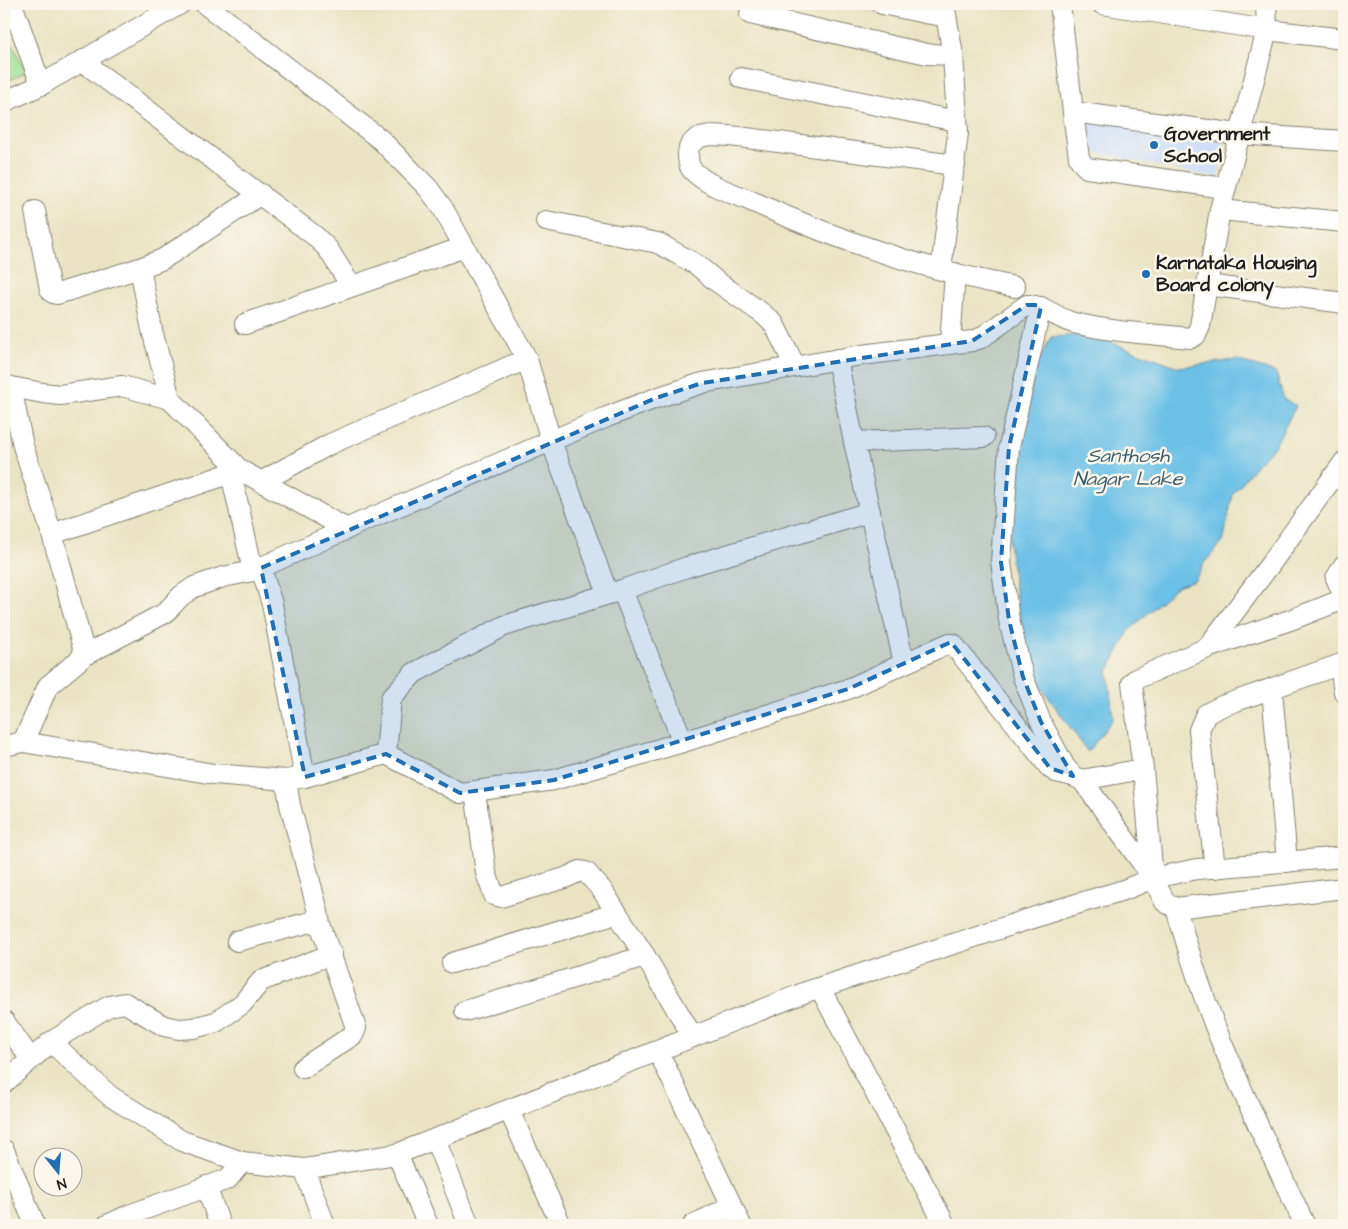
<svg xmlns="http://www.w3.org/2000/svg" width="1348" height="1229" font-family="'Architects Daughter',sans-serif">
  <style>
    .built { fill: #cadcf9 }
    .green { fill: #9ede94; stroke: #5d7d58 }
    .water { fill: #6ac0e7; stroke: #436e82 }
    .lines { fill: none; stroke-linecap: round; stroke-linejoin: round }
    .minor-casing { stroke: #838070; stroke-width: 22 }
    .minor { stroke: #fff; stroke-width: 20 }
    .marked { fill: #1f6fb2; fill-opacity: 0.2; stroke: #1f6fb2; stroke-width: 4; stroke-dasharray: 10 6; stroke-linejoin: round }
    .poi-dot { fill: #1f6fb2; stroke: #fbf7ec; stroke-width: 2 }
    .labels { text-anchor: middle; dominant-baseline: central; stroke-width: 5; stroke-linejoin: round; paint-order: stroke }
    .poi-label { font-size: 19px; font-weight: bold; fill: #1c1c1c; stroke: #fbf7ec; text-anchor: start }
    .water-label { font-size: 20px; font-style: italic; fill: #3b5e6d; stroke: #fbf7ec }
  </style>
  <rect width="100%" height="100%" fill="#fbf7ec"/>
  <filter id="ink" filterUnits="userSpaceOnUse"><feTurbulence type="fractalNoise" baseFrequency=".02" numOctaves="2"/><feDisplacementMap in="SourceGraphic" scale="10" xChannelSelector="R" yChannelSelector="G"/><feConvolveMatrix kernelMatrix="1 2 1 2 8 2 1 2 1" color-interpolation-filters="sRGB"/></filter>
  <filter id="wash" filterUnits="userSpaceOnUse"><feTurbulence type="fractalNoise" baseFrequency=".0096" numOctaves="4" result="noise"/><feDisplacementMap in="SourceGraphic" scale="20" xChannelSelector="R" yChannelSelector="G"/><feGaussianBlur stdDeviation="1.12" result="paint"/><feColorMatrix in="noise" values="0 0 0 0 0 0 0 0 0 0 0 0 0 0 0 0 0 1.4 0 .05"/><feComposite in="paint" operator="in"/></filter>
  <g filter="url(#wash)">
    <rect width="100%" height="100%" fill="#eae4c5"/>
    <path class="built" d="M1077,115L1226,140L1218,178L1083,150Z"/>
    <path class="green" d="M4,27L26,72L4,83Z"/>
    <path class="water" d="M1090,335L1179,367L1237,360L1276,373L1284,400L1296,406L1274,447L1258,463L1233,494L1223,542L1204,563L1195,580L1177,586L1130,630L1108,671L1113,719L1088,752L1036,680L1024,658L1009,543L1010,513L1035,367L1051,337Z"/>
  </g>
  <g filter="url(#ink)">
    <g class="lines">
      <g class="minor-casing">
        <g id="minor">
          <path d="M12,4L41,85"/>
          <path d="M205,4L381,140L428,188L442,207L527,359L551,441L608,594"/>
          <path d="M882,4L925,13L946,16"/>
          <path d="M1060,4L1073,112L1238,134L1344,141"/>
          <path d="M1102,4L1267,30L1344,39"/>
          <path d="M1266,4L1267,30L1220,210L1344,222"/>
          <path d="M750,14L927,54L953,55"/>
          <path d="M82,61L315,236L328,249L351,286"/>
          <path d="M741,78L957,121"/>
          <path d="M4,102L41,85L180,4"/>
          <path d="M1073,112L1079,158L1083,164L1087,168L1224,188"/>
          <path d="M955,165L739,137C725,136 702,131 692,143C686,149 687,165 693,171C710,188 737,194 758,204C840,241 926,270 1015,287"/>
          <path d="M35,211L50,289L53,293L57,294L140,268L163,259L261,194"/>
          <path d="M546,221L658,243L697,265L716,281L763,314L774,324L795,366"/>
          <path d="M140,268L152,330L170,399"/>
          <path d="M941,269L958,133L953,55L944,4"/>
          <path d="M1207,285L1344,303"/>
          <path d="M1041,307L1009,447L1001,562L1009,620L1023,677L1041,722L1065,767L1073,776L1082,780L1153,878L1165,902L1176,908L1344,888"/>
          <path d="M245,324L464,247"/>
          <path d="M950,344L955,273"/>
          <path d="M837,359L854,442"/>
          <path d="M4,384L11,387L43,393L60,395L122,386L170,399L240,470L347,529L357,524L607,417L656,398L702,383L862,355L972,341L981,338L1027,305C1045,305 1057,319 1074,323C1112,332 1152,334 1191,338L1196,335L1200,326L1220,210"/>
          <path d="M11,387L23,446L52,534L85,655"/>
          <path d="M231,473L253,571"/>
          <path d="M261,482L330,444L527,359"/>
          <path d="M52,534L240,470"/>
          <path d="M1344,565L1336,578L1344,596"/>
          <path d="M261,568L272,604L305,777"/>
          <path d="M622,590L683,742"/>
          <path d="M1207,648L1293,619L1344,599"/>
          <path d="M904,663L854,442L984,437"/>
          <path d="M1340,665L1344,692"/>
          <path d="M1272,690L1287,862"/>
          <path d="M23,742L48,686L85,655L165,613L181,596L194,587L223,577L253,571L347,529"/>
          <path d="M4,746L23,742L214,774L286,780L305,777L386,754L460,793L554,780L683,742L848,689L947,644H953L1050,768L1056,772L1073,776"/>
          <path d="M386,754L391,698L414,673L504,626L622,590L687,567L870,512"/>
          <path d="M286,780L290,805L318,912L320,924L356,1028L353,1035L303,1068"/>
          <path d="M1082,780L1143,769"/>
          <path d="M475,791L486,873L494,895L501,897L565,878L580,871L586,872L602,890L645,956L693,1037"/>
          <path d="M1215,868L1199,730L1206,714L1222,706L1344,663"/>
          <path d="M1153,878L1143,769L1132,683L1136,679L1207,648L1269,566L1344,462"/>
          <path d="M1176,908C1189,953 1203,998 1221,1041C1247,1103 1276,1165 1305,1225"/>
          <path d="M237,941L319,920"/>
          <path d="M452,963L617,913"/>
          <path d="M820,988L945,1225"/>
          <path d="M465,1011L645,956"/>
          <path d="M4,1021L30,1058"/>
          <path d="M51,1042L109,1006L125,1003L164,1026L179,1029L193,1028L216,1022L242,1004L261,981L332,954"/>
          <path d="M658,1051L741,1225"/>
          <path d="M4,1083L51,1042L110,1096L182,1141L242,1162L304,1169L397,1154L806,992L1063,908L1124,890L1153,878L1197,869L1344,857"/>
          <path d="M509,1110L561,1225"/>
          <path d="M435,1139L469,1225"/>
          <path d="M4,1150L35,1225"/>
          <path d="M397,1154L428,1225"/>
          <path d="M304,1169L325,1225"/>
          <path d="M206,1186L220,1225"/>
          <path d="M107,1225L129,1215L228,1179L242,1162"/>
          <path d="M693,1225L732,1206"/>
        </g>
      </g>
      <use href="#minor" class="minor"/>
    </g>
  </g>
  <path class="marked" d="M1027,305H1035L1041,307L1009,447L1001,562L1009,620L1023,677L1041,722L1073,776L1050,768L951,642L848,689L554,780L460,793L386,754L305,777L261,568L656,398L702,383L972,341Z"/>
  <g class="poi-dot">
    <circle cx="1154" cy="145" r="5"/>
    <circle cx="1146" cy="274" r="5"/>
  </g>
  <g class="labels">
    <g class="poi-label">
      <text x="1164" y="134">Government<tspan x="1164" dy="22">School</tspan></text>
      <text x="1156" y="263">Karnataka Housing<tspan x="1156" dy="22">Board colony</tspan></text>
    </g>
    <g class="water-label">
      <text x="1128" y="456">Santhosh<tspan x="1128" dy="23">Nagar Lake</tspan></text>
    </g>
  </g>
  <rect width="1348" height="1229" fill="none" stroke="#fbf7ec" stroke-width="20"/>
  <g transform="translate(58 1172) rotate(163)"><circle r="24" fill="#fbf7ec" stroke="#a29f99"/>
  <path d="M0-4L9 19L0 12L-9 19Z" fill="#1f6fb2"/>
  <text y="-8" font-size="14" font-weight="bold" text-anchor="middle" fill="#1c1c1c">N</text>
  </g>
</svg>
